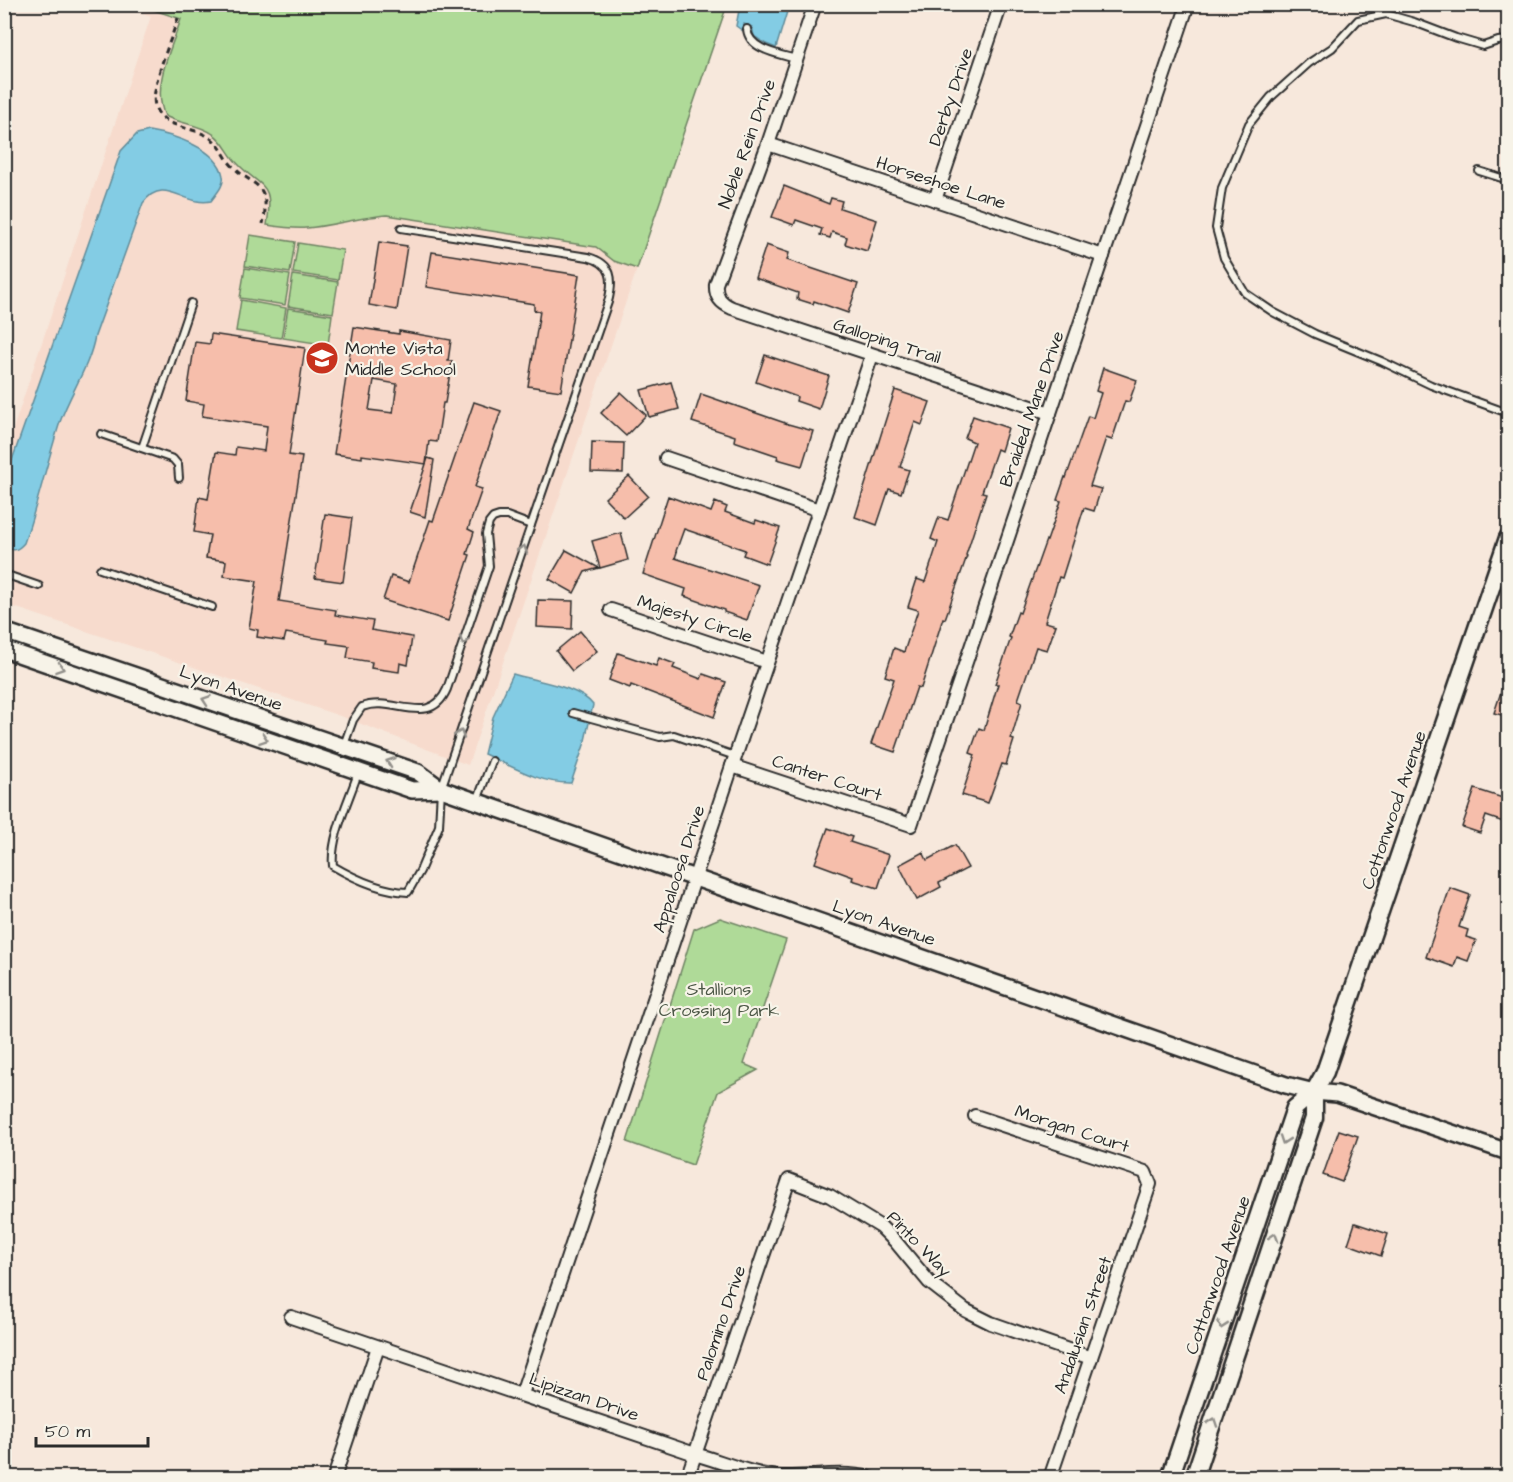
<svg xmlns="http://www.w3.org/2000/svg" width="1513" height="1482" font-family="'Architects Daughter',sans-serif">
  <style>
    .built { fill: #f7dbcd }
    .green { fill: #afda98; stroke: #6d8262; stroke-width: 1.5 }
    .water { fill: #83cce4; stroke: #608c9a; stroke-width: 1.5 }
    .building { fill: #f6beab; stroke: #2b2b2b; stroke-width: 1.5; fill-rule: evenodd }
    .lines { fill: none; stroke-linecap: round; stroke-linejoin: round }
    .service-casing { stroke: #2b2b2b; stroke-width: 10 }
    .minor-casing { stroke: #2b2b2b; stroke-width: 16 }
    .tertiary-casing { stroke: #2b2b2b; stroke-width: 20 }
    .secondary-casing { stroke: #2b2b2b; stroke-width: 21 }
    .path { stroke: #2b2b2b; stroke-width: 3; stroke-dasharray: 6 4.5; stroke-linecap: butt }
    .service { stroke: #f7f3e8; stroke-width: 6 }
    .minor { stroke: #f7f3e8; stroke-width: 12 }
    .tertiary { stroke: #f7f3e8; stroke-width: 15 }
    .secondary { stroke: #f7f3e8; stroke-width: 16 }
    .oneway { stroke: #918f8a }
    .labels { text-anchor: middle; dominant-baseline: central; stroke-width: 4.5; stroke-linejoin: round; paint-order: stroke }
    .street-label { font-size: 18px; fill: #2b2b2b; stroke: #f7f3e8 }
    .poi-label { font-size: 18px; fill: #2b2b2b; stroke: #f7f3e8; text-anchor: start }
    .park-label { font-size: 18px; fill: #4c5746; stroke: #f7f3e8 }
  </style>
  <rect width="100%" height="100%" fill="#f7e8dc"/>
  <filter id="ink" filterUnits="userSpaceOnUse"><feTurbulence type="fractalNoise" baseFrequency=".0167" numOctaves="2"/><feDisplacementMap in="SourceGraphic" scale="12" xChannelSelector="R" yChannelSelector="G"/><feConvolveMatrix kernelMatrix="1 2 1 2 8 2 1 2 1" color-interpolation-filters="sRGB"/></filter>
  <g filter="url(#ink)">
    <path class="built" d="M120,5H727L468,765L343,717L5,604V453L151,16Z"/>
    <g class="green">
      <path d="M227,4L225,6L228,8L233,4L727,5L637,269L614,261L596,247L387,215C360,217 333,226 306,228C293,229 280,227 267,225C274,180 262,190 237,163C228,154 224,141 213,134C199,124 180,124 165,116C151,86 172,48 181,19L139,5Z"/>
      <path d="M250,235L295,242L290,273L245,266Z"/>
      <path d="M298,243L343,250L338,280L293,273Z"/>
      <path d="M245,268L290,275L285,305L240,298Z"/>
      <path d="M293,275L338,282L333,313L288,306Z"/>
      <path d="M241,300L286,308L281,338L236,331Z"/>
      <path d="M288,308L332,315L328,345L283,338Z"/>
      <path d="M720,918L786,940L744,1064L758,1070L718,1092L693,1165L627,1142L694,929Z"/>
    </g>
    <g class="water">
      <path d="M740,5H789L776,48L766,44L754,36L752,27L744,24L743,31L736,26Z"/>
      <path d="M149,131C173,135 218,148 223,176C225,185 216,194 211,201C184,207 164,174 143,203L95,336C89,368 71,391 60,422C47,462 38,503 24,543C17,551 14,551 5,548V480L121,151L137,134Z"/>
      <path d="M513,674C535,681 579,686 593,705L584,745L571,783C541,784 511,766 484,754L493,717Z"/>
    </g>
    <g class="building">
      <path d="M784,186L829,204L831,198L842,201L840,208L877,220L867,251L845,244L847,237L832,232L830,238L820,235L822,229L796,220L794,225L772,217Z"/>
      <path d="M379,242L407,246L397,310L369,305Z"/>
      <path d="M766,245L789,253L787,260L858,284L848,313L814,301L813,304L797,299L798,293L755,278Z"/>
      <path d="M432,252L579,275L561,391L528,386L540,311L534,310V304L426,287Z"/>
      <path d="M354,327L399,334V331L451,340L448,361H452L445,403H443L437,442L429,441L426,464L362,455V458L334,454ZM374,380L397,384L393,413L369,410Z"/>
      <path d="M211,334L305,348L289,455L302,457L279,601L336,610L335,615L373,621L371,630L412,637L408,665L400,663L399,672L371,668L372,662L347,658L349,646L327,643L328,640L286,633L284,641L257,637L258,630L249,628L257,581L224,576L226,561L206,558L210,535L194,532L199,497L208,499L216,452L235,455L236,447L264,451L267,426L202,416L204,404L186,401L195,342L210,344Z"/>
      <path d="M765,355L829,376L819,409L796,401L797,397L756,382Z"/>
      <path d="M1103,368L1137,380L1129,402L1125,401L1112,440L1106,438L1090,486L1101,489L1094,511L1084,508L1062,578L1059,577L1045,622L1056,625L1047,650L1036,647L1018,700L1022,702L1011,739L1014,740L1006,765L1002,764L988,803L962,795L975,755L970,753L979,728L984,730L998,684H995L1011,638L1009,637L1018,612L1020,613L1046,540L1047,541L1061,501L1057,500L1065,477L1066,478L1088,416L1093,418L1101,393L1096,391Z"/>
      <path d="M671,382L679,409L649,417L641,390Z"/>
      <path d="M895,390L930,402L922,425L915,422L900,467L909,470L901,493L889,489L877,525L855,517Z"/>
      <path d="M621,392L646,415L626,436L601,413Z"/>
      <path d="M701,394L788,424L813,431L802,466L777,459L778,456L734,441L735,436L692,422Z"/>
      <path d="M474,402L501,411L475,487L482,489L468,529L474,532L467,554L470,555L448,621L383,600L391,576L409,582L430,520L433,521Z"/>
      <path d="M973,416L1008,428L1001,451L997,449L982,492L986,493L966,555L967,556L945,619L943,618L921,688L917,687L895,752L871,744L894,679L885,676L894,648L904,652L918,610L908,607L917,579L925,582L938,542L931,539L939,517L948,520L974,442L965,438Z"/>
      <path d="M592,442L624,443L623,473L591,472Z"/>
      <path d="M428,458L434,460L425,517L410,512Z"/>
      <path d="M629,476L648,496L624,518L605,498Z"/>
      <path d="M668,496L711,512L715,502L727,507L725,512L755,523L756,520L780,528L767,564L743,555L745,550L684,529L676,551L677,552L675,558L759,585L747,620L724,612V610L684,596L686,589L643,574Z"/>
      <path d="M325,514L352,518L343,582L315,578Z"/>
      <path d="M621,533L628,560L600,568L592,541Z"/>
      <path d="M566,550L599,568L585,572L574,593L549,579Z"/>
      <path d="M538,600L573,601L572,629L537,627Z"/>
      <path d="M580,631L597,651L572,671L556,651Z"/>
      <path d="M618,653L656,666L659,658L675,664L673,668L701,679L703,674L726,682L714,717L631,685L630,688L609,680Z"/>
      <path d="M1506,677H1509V717L1494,713Z"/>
      <path d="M1475,789L1509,800V824L1486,816L1480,833L1462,827Z"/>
      <path d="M828,828L852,837L850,842L889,855L878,888L852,880L853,877L815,863Z"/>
      <path d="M955,845L968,868L939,883L941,887L917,900L899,865L923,852L927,860Z"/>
      <path d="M1450,888L1470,895L1459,927L1468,930L1466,937L1476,940L1468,961L1457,957L1454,967L1426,957Z"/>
      <path d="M1339,1130L1358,1136L1342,1182L1323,1175Z"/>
      <path d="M1355,1223L1388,1234L1381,1256L1348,1244Z"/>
    </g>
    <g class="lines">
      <g class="service-casing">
        <g id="service">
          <path d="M747,29C749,50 779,54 796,59"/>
          <path d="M1508,40L1498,41L1483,46L1456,38L1414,22L1386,14L1358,20L1332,48L1309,63L1271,97L1249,124L1222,188L1216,228L1224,258L1245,293L1273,312L1315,334L1381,361L1431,385L1508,413"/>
          <path d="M1479,171L1508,180"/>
          <path d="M401,228L588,257C613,264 614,279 608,302L531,525"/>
          <path d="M101,434L173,459L178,465L179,478"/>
          <path d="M142,448L191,303"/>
          <path d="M100,569L212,607"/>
          <path d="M4,574L39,586"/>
          <path d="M573,713L660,737L674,735L735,756"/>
          <path d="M344,745L353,720L362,707C393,695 430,729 447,689L489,566L486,534L489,523L493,518L499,516H507L531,525L441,789L439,826L420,871L408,892C382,891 355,879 333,866C330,838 349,800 358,773"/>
          <path d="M477,801L492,761"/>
        </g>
      </g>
      <g class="minor-casing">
        <g id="minor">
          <path d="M815,4L768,144L716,284C715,297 721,303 732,308L1050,413"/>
          <path d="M768,144L1103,256"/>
          <path d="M935,200L1001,4"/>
          <path d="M666,458L819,510"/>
          <path d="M611,610L767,662"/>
          <path d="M732,766L911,825L1188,4"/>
          <path d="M975,1116L1145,1172L1150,1184L1050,1478"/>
          <path d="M291,1317L695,1454C723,1462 752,1475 781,1477C811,1478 840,1471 870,1478"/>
          <path d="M522,1394L732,766L872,355"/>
          <path d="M334,1478L378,1347"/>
          <path d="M687,1478L789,1180L830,1196L881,1227L895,1241L929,1282L965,1310L991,1323L1091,1358"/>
        </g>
      </g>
      <g class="tertiary-casing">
        <g id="tertiary">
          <path d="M4,631L418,772L441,789L1286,1085L1314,1092L1337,1094L1508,1152"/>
          <path d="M4,649L412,790L441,789"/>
        </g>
      </g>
      <g class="secondary-casing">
        <g id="secondary">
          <path d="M1170,1478L1295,1108L1314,1092L1325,1072L1508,538"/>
          <path d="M1194,1478L1314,1118V1092"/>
        </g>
      </g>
      <path class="path" d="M178,18C172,38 150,87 155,106C162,129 193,126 209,137C219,143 223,153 229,162C251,189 272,178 263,224"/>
      <use href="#service" class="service"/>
      <use href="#minor" class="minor"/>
      <use href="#tertiary" class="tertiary"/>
      <use href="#secondary" class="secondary"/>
    </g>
    <defs><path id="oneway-chevron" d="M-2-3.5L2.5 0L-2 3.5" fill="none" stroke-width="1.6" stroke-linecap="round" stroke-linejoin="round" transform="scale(1.5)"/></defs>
    <g class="oneway">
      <use href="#oneway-chevron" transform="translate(523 549) rotate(-71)"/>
      <use href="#oneway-chevron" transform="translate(464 641) rotate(108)"/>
      <use href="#oneway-chevron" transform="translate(60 668) rotate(19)"/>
      <use href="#oneway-chevron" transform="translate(206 700) rotate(-161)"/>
      <use href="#oneway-chevron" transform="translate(460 734) rotate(-71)"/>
      <use href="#oneway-chevron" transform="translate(264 739) rotate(19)"/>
      <use href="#oneway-chevron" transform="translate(390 762) rotate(-161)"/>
      <use href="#oneway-chevron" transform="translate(1284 1140) rotate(109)"/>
      <use href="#oneway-chevron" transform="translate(1274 1237) rotate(-72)"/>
      <use href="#oneway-chevron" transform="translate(1222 1325) rotate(109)"/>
      <use href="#oneway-chevron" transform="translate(1213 1422) rotate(-71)"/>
    </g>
  </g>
  <defs>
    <g id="school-disc" transform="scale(1.725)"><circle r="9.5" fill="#c8321e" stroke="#f7f3e8"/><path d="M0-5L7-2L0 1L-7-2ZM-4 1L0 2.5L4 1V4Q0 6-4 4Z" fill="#fff"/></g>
  </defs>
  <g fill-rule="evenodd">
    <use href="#school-disc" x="322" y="358"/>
  </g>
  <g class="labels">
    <g class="street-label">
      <text transform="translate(951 97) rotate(-71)">Derby Drive</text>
      <text transform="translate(747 144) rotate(-70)">Noble Rein Drive</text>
      <text transform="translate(941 183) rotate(18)">Horseshoe Lane</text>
      <text transform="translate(887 341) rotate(18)">Galloping Trail</text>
      <text transform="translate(1032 409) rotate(-71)">Braided Mane Drive</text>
      <text transform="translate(695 619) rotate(18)">Majesty Circle</text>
      <text transform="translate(231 688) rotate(19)">Lyon Avenue</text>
      <text transform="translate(827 778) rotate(18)">Canter Court</text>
      <text transform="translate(1394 810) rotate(-71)">Cottonwood Avenue</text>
      <text transform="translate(679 869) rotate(-72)">Appaloosa Drive</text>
      <text transform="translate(884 923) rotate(19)">Lyon Avenue</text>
      <text transform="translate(1072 1129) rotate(18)">Morgan Court</text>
      <text transform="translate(919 1244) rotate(46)">Pinto Way</text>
      <text transform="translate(1218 1275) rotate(-71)">Cottonwood Avenue</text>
      <text transform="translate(721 1323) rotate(-71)">Palomino Drive</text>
      <text transform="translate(1083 1325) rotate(-71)">Andalusian Street</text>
      <text transform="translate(584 1397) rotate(19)">Lipizzan Drive</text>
    </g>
    <g class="poi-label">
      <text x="345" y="348">Monte Vista<tspan x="345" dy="21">Middle School</tspan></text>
    </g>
    <g class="park-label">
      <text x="719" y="989">Stallions<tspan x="719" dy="21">Crossing Park</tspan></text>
    </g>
  </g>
  <rect width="1513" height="1482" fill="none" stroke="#f7f3e8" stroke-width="24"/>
  <rect x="12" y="12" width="1489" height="1458" fill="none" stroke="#2b2b2b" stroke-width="2" filter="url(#ink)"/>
  <path d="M36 1437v9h112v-9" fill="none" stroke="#2b2b2b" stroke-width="3"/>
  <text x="45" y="1437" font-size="18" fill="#2b2b2b" stroke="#f7f3e8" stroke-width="4.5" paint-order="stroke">50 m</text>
</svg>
